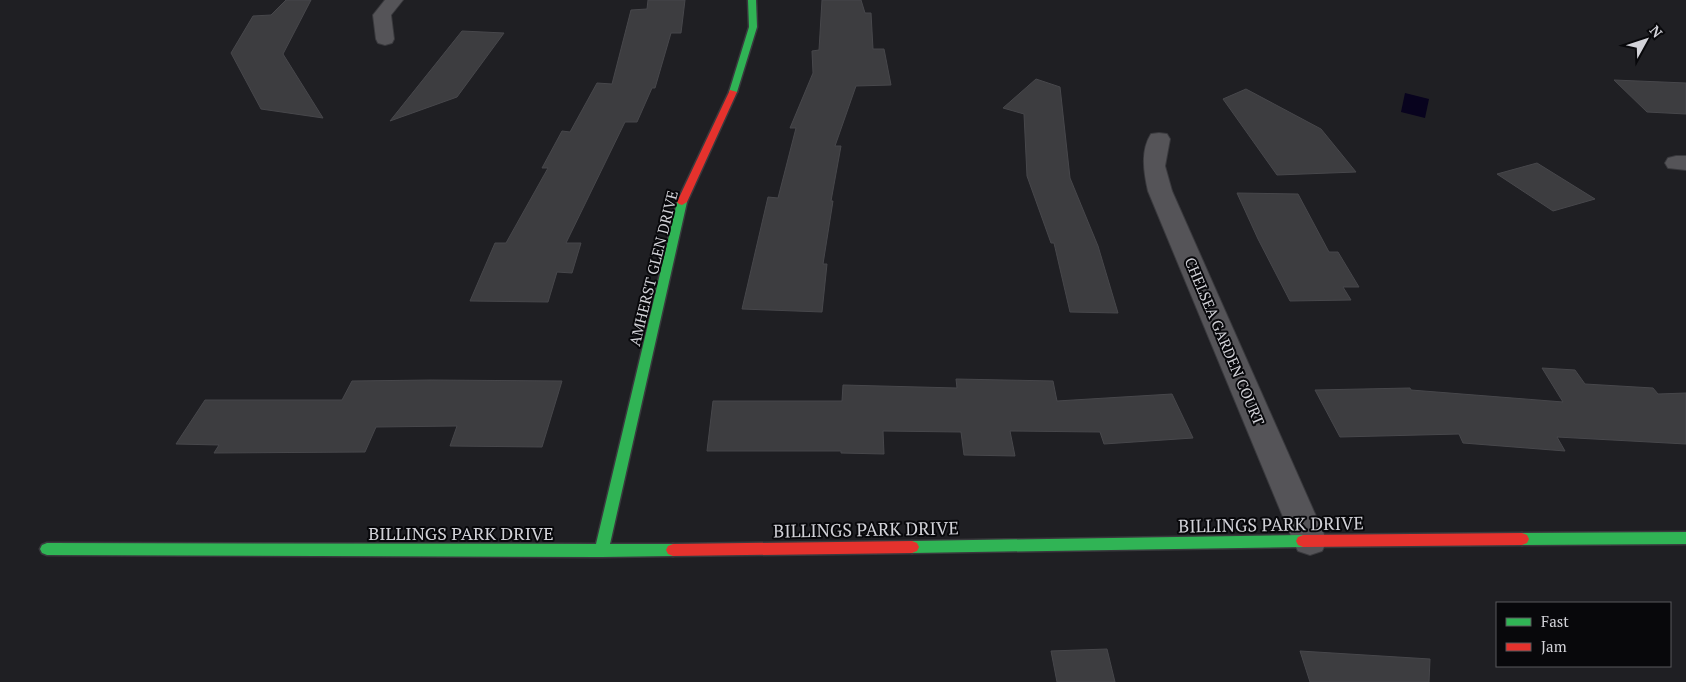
<svg xmlns="http://www.w3.org/2000/svg" width="1686" height="682" font-family="'PT Serif',serif">
  <style>
    .water { fill: #08031e }
    .building { fill: #3d3d40; stroke: #47474b }
    .lines { fill: none; stroke-linecap: round; stroke-linejoin: round }
    .street-casing { stroke: #39393d; stroke-width: 2 }
    .fast-casing { stroke: #39393d; stroke-width: 3 }
    .jam-casing { stroke: #39393d; stroke-width: 3 }
    .street { fill: #555458; fill-rule: evenodd }
    .fast { fill: #30b455; fill-rule: evenodd }
    .jam { fill: #e5322d; fill-rule: evenodd }
    .labels { text-anchor: middle; dominant-baseline: central; stroke-width: 4; stroke-linejoin: round; paint-order: stroke }
    .street-label { font-size: 15px; fill: #d2d2d8; stroke: #08080b }
    .near-street-label { font-size: 18px; fill: #d2d2d8; stroke: #08080b }
  </style>
  <rect width="100%" height="100%" fill="#1f1f23"/>
  <path class="water" d="M1405,93L1429,99L1425,118L1401,112Z"/>
  <g class="building">
    <path d="M286,0H311L283,54L323,118L261,109L231,53L253,16L271,15Z"/>
    <path d="M648,0H685L681,33H671L655,88H652L637,122H625L566,243H581L572,273L557,272L548,302L470,301L495,243H506L548,168H542L562,131L570,132L597,83L612,84L631,10L647,9Z"/>
    <path d="M822,0H861L865,13H871L873,49H884L891,85L856,86L835,146H841L831,201H833L823,264H827L822,312L742,309L768,197L778,198L796,128H790L813,73L812,51L819,50Z"/>
    <path d="M462,31L504,33L457,97L390,121Z"/>
    <path d="M1036,79L1060,87L1070,178L1098,246L1118,313L1070,312L1054,243H1051L1027,176L1024,114L1003,108Z"/>
    <path d="M1614,80L1686,83V114L1647,112Z"/>
    <path d="M1246,89L1321,129L1356,172L1277,175L1223,99Z"/>
    <path d="M1537,163L1595,199L1553,211L1497,174Z"/>
    <path d="M1237,193L1298,194L1329,252H1338L1359,287H1343L1351,300L1290,301L1258,239Z"/>
    <path d="M1542,368L1575,370L1585,384L1653,388L1658,394L1686,393V444L1557,437L1565,451L1463,443L1459,434L1340,437L1315,390L1410,388L1411,390L1563,402Z"/>
    <path d="M956,379L1053,381L1057,401L1172,394L1193,438L1104,444L1100,432L1010,431L1015,456L964,455L961,432L883,431L884,454L841,453V451H707L713,401H842L843,385L957,388Z"/>
    <path d="M431,380L562,381L542,447L450,446L457,426L376,427L365,452L214,453L219,445L176,444L205,400H342L352,381Z"/>
    <path d="M1107,649L1115,682H1057L1051,651Z"/>
    <path d="M1300,651L1430,659L1429,682H1310Z"/>
  </g>
  <g class="lines">
    <g class="street-casing">
      <g id="street">
        <path d="M385,0H403L391,15L394,39L392,43L385,45L378,43L376,39L373,15Z"/>
        <path d="M1159,133L1167,134L1170,139L1165,166L1172,191L1327,541L1322,551L1310,555L1298,551L1293,541L1148,191C1144,173 1140,151 1151,134Z"/>
        <path d="M1676,156H1686V170L1668,168L1665,163L1668,158Z"/>
      </g>
    </g>
    <g class="fast-casing">
      <g id="fast">
        <path d="M748,0H756L757,27L737,92L733,94L729,92L749,27Z"/>
        <path d="M682,199L687,202L610,544H673L678,546L680,550L678,554L673,556L601,557L47,555L42,553L40,549L42,545L47,543L596,544L677,202Z"/>
        <path d="M1686,532V544L1522,545L1517,543L1515,539L1517,535L1522,533Z"/>
        <path d="M1303,535L1308,537L1310,541L1308,545L1303,547L912,553L907,551L905,547L907,543L912,541Z"/>
      </g>
    </g>
    <g class="jam-casing">
      <g id="jam">
        <path d="M730,90L737,92L687,202L682,205L679,204L677,202Z"/>
        <path d="M1522,533L1527,535L1529,539L1527,543L1522,545L1303,547L1298,545L1296,541L1298,537L1303,535Z"/>
        <path d="M912,541L917,543L919,547L917,551L912,553L673,556L668,554L666,550L668,546L673,544Z"/>
      </g>
    </g>
    <use href="#street" class="street"/>
    <use href="#fast" class="fast"/>
    <use href="#jam" class="jam"/>
  </g>
  <g class="labels">
    <g class="street-label">
      <text transform="translate(653 268) rotate(-76)">AMHERST GLEN DRIVE</text>
      <text transform="translate(1225 341) rotate(67)">CHELSEA GARDEN COURT</text>
    </g>
    <g class="near-street-label">
      <text transform="translate(1271 524) rotate(-1)">BILLINGS PARK DRIVE</text>
      <text transform="translate(866 529) rotate(-1)">BILLINGS PARK DRIVE</text>
      <text x="461" y="533">BILLINGS PARK DRIVE</text>
    </g>
  </g>
  <rect x="1496" y="602" width="175" height="65" fill="#08080b" stroke="#59595d"/>
  <rect x="1506" y="618" width="25" height="8" fill="#30b455" stroke="#59595d"/>
  <text x="1541" y="627" font-size="15" fill="#d2d2d8">Fast</text>
  <rect x="1506" y="643" width="25" height="8" fill="#e5322d" stroke="#59595d"/>
  <text x="1541" y="652" font-size="15" fill="#d2d2d8">Jam</text>
  <g transform="translate(1646 40) rotate(50)" stroke="#08080b" stroke-width="4" paint-order="stroke">
  <path d="M0-4L9 19L0 12L-9 19Z" fill="#d2d2d8"/>
  <text y="-8" font-size="14" font-weight="bold" text-anchor="middle" fill="#d2d2d8">N</text>
  </g>
</svg>
